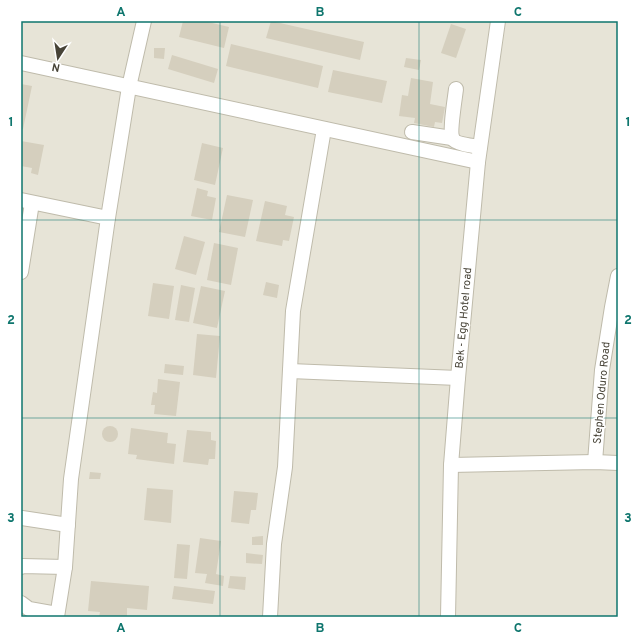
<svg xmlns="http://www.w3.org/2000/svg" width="639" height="638" font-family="Overpass,sans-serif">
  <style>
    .residential { fill: #e7e4d7 }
    .building { fill: #d5cfbe }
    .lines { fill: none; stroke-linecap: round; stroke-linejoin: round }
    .minor-casing { stroke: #bfbbab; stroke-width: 16 }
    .minor { stroke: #fff; stroke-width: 14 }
    .grid { fill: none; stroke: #0f766e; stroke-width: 1; stroke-opacity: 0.55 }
    .labels { text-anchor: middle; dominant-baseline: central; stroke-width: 3; stroke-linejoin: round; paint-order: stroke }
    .street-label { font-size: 11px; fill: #474337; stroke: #fff }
    .neatline { fill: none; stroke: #0f766e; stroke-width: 1.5 }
    .grid-label { font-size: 13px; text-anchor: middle; font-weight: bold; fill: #0f766e }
  </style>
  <rect width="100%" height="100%" fill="#f4f2e8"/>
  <rect class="residential" x="21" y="21" width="597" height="596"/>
  <g class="building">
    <path d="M183,21H204L229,27L224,48L179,37Z"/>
    <path d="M271,21L364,42L360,60L266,38Z"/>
    <path d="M451,24L466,29L456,58L441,53Z"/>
    <path d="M231,44L323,66L318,88L226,66Z"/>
    <path d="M154,48H165L164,59L154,58Z"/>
    <path d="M172,55L218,69L214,83L168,69Z"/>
    <path d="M406,58L421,60L419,70L404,67Z"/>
    <path d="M333,70L387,81L382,103L328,92Z"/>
    <path d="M411,78L433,82L430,104L445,107L442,123L435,122L434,127L414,123L415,118L399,116L402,95L408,96Z"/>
    <path d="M21,84L32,86L23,129H21Z"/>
    <path d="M21,141L44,145L38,175L31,173L32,168L21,166Z"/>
    <path d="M202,143L223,148L215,185L194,180Z"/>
    <path d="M197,188L208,191L207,196L216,198L212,220L191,216Z"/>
    <path d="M227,195L253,200L245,237L219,232Z"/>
    <path d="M265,201L287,206L285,215L294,217L289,241L283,240L282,246L256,241Z"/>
    <path d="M184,236L205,242L196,275L175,269Z"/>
    <path d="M214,243L238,248L231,285L207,280Z"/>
    <path d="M266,282L279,285L277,298L263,295Z"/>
    <path d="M153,283L174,286L169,319L148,316Z"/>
    <path d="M181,285L195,288L189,322L175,320Z"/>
    <path d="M201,286L225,291L217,328L193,323Z"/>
    <path d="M197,334L220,336L216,378L193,375Z"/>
    <path d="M165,364L184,366L183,375L164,373Z"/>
    <path d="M158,379L180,382L176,416L154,414L155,405H151L153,392L157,393Z"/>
    <circle cx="110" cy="434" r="8"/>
    <path d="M131,428L168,433L167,443L176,444L174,464L136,459L137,455L128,454Z"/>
    <path d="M187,430L211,432V440L216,441L215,459H209L208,465L183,462Z"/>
    <path d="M90,472L101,473L100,479H89Z"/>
    <path d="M147,488L173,490L171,523L144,520Z"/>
    <path d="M234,491L258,493L256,510H251L249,524L231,522Z"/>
    <path d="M263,536V545H252V537Z"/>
    <path d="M200,538L221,541L216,574L224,576L223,586L205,583L207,574L195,573Z"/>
    <path d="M177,544L190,545L187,579L174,578Z"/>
    <path d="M246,553L263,555L262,564L246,563Z"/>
    <path d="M230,576L246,577L245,590L228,588Z"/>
    <path d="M91,581L149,586L147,610L127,608V617H99L100,612L88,611Z"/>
    <path d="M174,586L215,591L213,604L172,599Z"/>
  </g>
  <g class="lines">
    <g class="minor-casing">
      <g id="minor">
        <path d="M21,63L478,162"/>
        <path d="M456,89C455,98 449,133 453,139C456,144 474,146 480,147"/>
        <path d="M412,132L452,138"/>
        <path d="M21,200L108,218"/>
        <path d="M21,272L32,203"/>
        <path d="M290,371L458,378"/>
        <path d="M595,462L602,370L612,307L618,276"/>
        <path d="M451,465L595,462L618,463"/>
        <path d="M22,518L68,525"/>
        <path d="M21,567L22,566L65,567"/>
        <path d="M21,603L29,609L57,614"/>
        <path d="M57,617L65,567L71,479L108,218L129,87L144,21"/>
        <path d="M270,617L274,544L285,467L293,311L324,129"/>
        <path d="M448,617L451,465L458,378L478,162L498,21"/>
      </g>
    </g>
    <use href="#minor" class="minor"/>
  </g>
  <path class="grid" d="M220,21V617M419,21V617M21,220H618M21,418H618"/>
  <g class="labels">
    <g class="street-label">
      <text transform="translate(464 318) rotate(-85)">Bek - Egg Hotel road</text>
      <text transform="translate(602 393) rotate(-85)">Stephen Oduro Road</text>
    </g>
  </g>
  <rect width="639" height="638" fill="none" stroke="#ffffff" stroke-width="44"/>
  <g transform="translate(58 58) rotate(192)" stroke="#ffffff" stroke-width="3" paint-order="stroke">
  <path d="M0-3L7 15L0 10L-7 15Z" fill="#474337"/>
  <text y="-6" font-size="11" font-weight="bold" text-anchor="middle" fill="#474337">N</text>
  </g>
  <rect x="22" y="22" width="595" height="594" class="neatline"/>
  <g class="grid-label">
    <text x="121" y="16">A</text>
    <text x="320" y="16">B</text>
    <text x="518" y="16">C</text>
    <text x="11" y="126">1</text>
    <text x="628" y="126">1</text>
    <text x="11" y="324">2</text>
    <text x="628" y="324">2</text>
    <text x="11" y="522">3</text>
    <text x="628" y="522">3</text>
    <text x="121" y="632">A</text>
    <text x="320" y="632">B</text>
    <text x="518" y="632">C</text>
  </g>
</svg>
